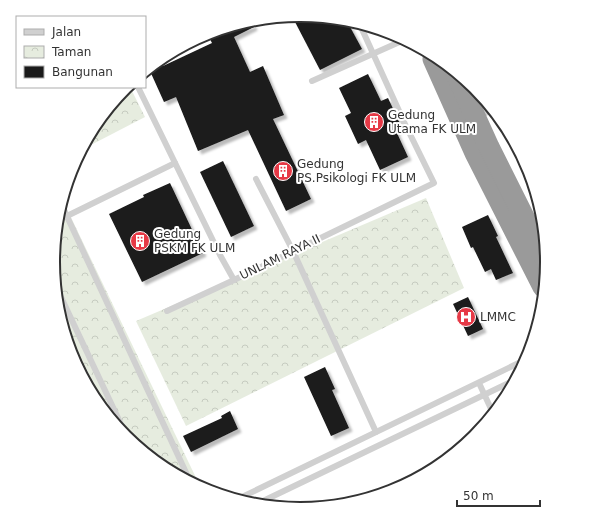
<svg xmlns="http://www.w3.org/2000/svg" width="601" height="524" font-family="'DejaVu Sans',sans-serif">
  <style>
    .park { fill: url(#park-crowns) }
    .building { fill: #1a1a1a; filter: url(#shadow) }
    .lines { fill: none; stroke-linecap: round; stroke-linejoin: round }
    .lane { stroke: #d0d0d0; stroke-width: 6 }
    .street { stroke: #d0d0d0; stroke-width: 12 }
    .highway { stroke: #9a9a9a; stroke-width: 21 }
    .labels { text-anchor: middle; dominant-baseline: central; stroke-width: 4; stroke-linejoin: round; paint-order: stroke }
    .poi-label { font-size: 12px; fill: #333; stroke: #fff; text-anchor: start }
    .street-label { font-size: 12px; fill: #333; stroke: #fff }
    .rim { fill: none; stroke: #333; stroke-width: 2 }
  </style>
  <defs>
    <pattern id="park-crowns" width="20" height="18" patternUnits="userSpaceOnUse"><rect width="20" height="18" fill="#e6ecdf"/><path d="M2 6a3 3 0 1 1 6 0M12 15a3 3 0 1 1 6 0" fill="none" stroke="#c6cbc0"/></pattern>
    <filter id="shadow"><feDropShadow dx="3.5" dy="3.5" stdDeviation="1" flood-color="#0004"/></filter>
  </defs>
  <rect width="100%" height="100%" fill="#fff"/>
  <g class="park">
    <path d="M126,87H130L145,117L85,148Z"/>
    <path d="M426,198L464,288L186,426L136,321Z"/>
    <path d="M65,205L200,486L126,436L95,391L67,331L54,262Z"/>
  </g>
  <g class="building">
    <path d="M303,16L349,25L362,49L320,70L294,20Z"/>
    <path d="M253,24L254,27L234,37L250,72L263,66L284,115L273,119L311,199L286,211L248,130L198,151L176,97L164,102L150,71L162,65L163,66L212,43L207,33Z"/>
    <path d="M368,74L381,101L388,98L402,128L396,131L408,157L380,170L366,140L358,144L345,116L351,113L339,88Z"/>
    <path d="M223,161L254,226L231,237L200,172Z"/>
    <path d="M170,183L203,253L142,282L109,214L144,197L143,195Z"/>
    <path d="M488,215L498,236L496,237L513,273L496,280L491,269L485,272L473,247L471,248L462,227Z"/>
    <path d="M468,297L483,329L468,336L453,304Z"/>
    <path d="M325,367L335,389L332,390L349,428L331,436L304,377Z"/>
    <path d="M230,411L238,429L191,452L183,436L222,418L221,416Z"/>
  </g>
  <g class="lines">
    <g class="lane">
      <path d="M312,81L404,40"/>
      <path d="M138,87L220,255L234,280L434,183L405,124L361,27"/>
      <path d="M256,179L293,251L376,432"/>
      <path d="M64,210L189,479"/>
      <path d="M67,216L175,163"/>
      <path d="M60,295L127,437"/>
      <path d="M167,311L234,280"/>
      <path d="M479,383L492,411"/>
      <path d="M242,497L527,359"/>
      <path d="M263,501L513,381"/>
    </g>
    <path class="street" d="M475,115L489,108"/>
    <g class="highway">
      <path d="M433,59L475,153L543,287"/>
      <path d="M456,74L489,147L547,263"/>
    </g>
  </g>
  <defs>
    <g id="building-disc" transform="scale(1)"><circle r="9.5" fill="#e63946" stroke="#fff"/><path d="M-4-6H4V6H1V3H-1V6H-4ZM-2.5-4.3h1.7v1.8h-1.7ZM.8-4.3h1.7v1.8H.8ZM-2.5-1h1.7V.8h-1.7ZM.8-1h1.7V.8H.8Z" fill="#fff"/></g>
    <g id="hospital-disc" transform="scale(1)"><circle r="9.5" fill="#e63946" stroke="#fff"/><path d="M-5-5h3v3.5h4V-5h3V5h-3V1.5h-4V5h-3Z" fill="#fff"/></g>
  </defs>
  <g fill-rule="evenodd">
    <use href="#building-disc" x="374" y="122"/>
    <use href="#building-disc" x="283" y="171"/>
    <use href="#building-disc" x="140" y="241"/>
    <use href="#hospital-disc" x="466" y="317"/>
  </g>
  <g class="labels">
    <g class="poi-label">
      <text x="388" y="115">Gedung<tspan x="388" dy="14">Utama FK ULM</tspan></text>
      <text x="297" y="164">Gedung<tspan x="297" dy="14">PS.Psikologi FK ULM</tspan></text>
      <text x="154" y="234">Gedung<tspan x="154" dy="14">PSKM FK ULM</tspan></text>
      <text x="480" y="317">LMMC</text>
    </g>
    <g class="street-label">
      <text transform="translate(280 257) rotate(-26)">UNLAM RAYA II</text>
    </g>
  </g>
  <path d="M0 0H601V524H0ZM60 262a240 240 0 1 1 480 0a240 240 0 1 1-480 0Z" fill="#fff" fill-rule="evenodd"/>
  <path class="rim" d="M60 262a240 240 0 1 1 480 0a240 240 0 1 1-480 0Z"/>
  <rect x="16" y="16" width="130" height="72" fill="#ffffff" stroke="#adadad"/>
  <rect x="24" y="29" width="20" height="6" fill="#d0d0d0" stroke="#adadad"/>
  <text x="52" y="36" font-size="12" fill="#333333">Jalan</text>
  <rect x="24" y="46" width="20" height="12" fill="url(#park-crowns)" stroke="#adadad"/>
  <text x="52" y="56" font-size="12" fill="#333333">Taman</text>
  <rect x="24" y="66" width="20" height="12" fill="#1a1a1a" stroke="#adadad"/>
  <text x="52" y="76" font-size="12" fill="#333333">Bangunan</text>
  <path d="M457 500v6h83v-6" fill="none" stroke="#333333" stroke-width="2"/>
  <text x="463" y="500" font-size="12" fill="#333333" stroke="#ffffff" stroke-width="3" paint-order="stroke">50 m</text>
</svg>
